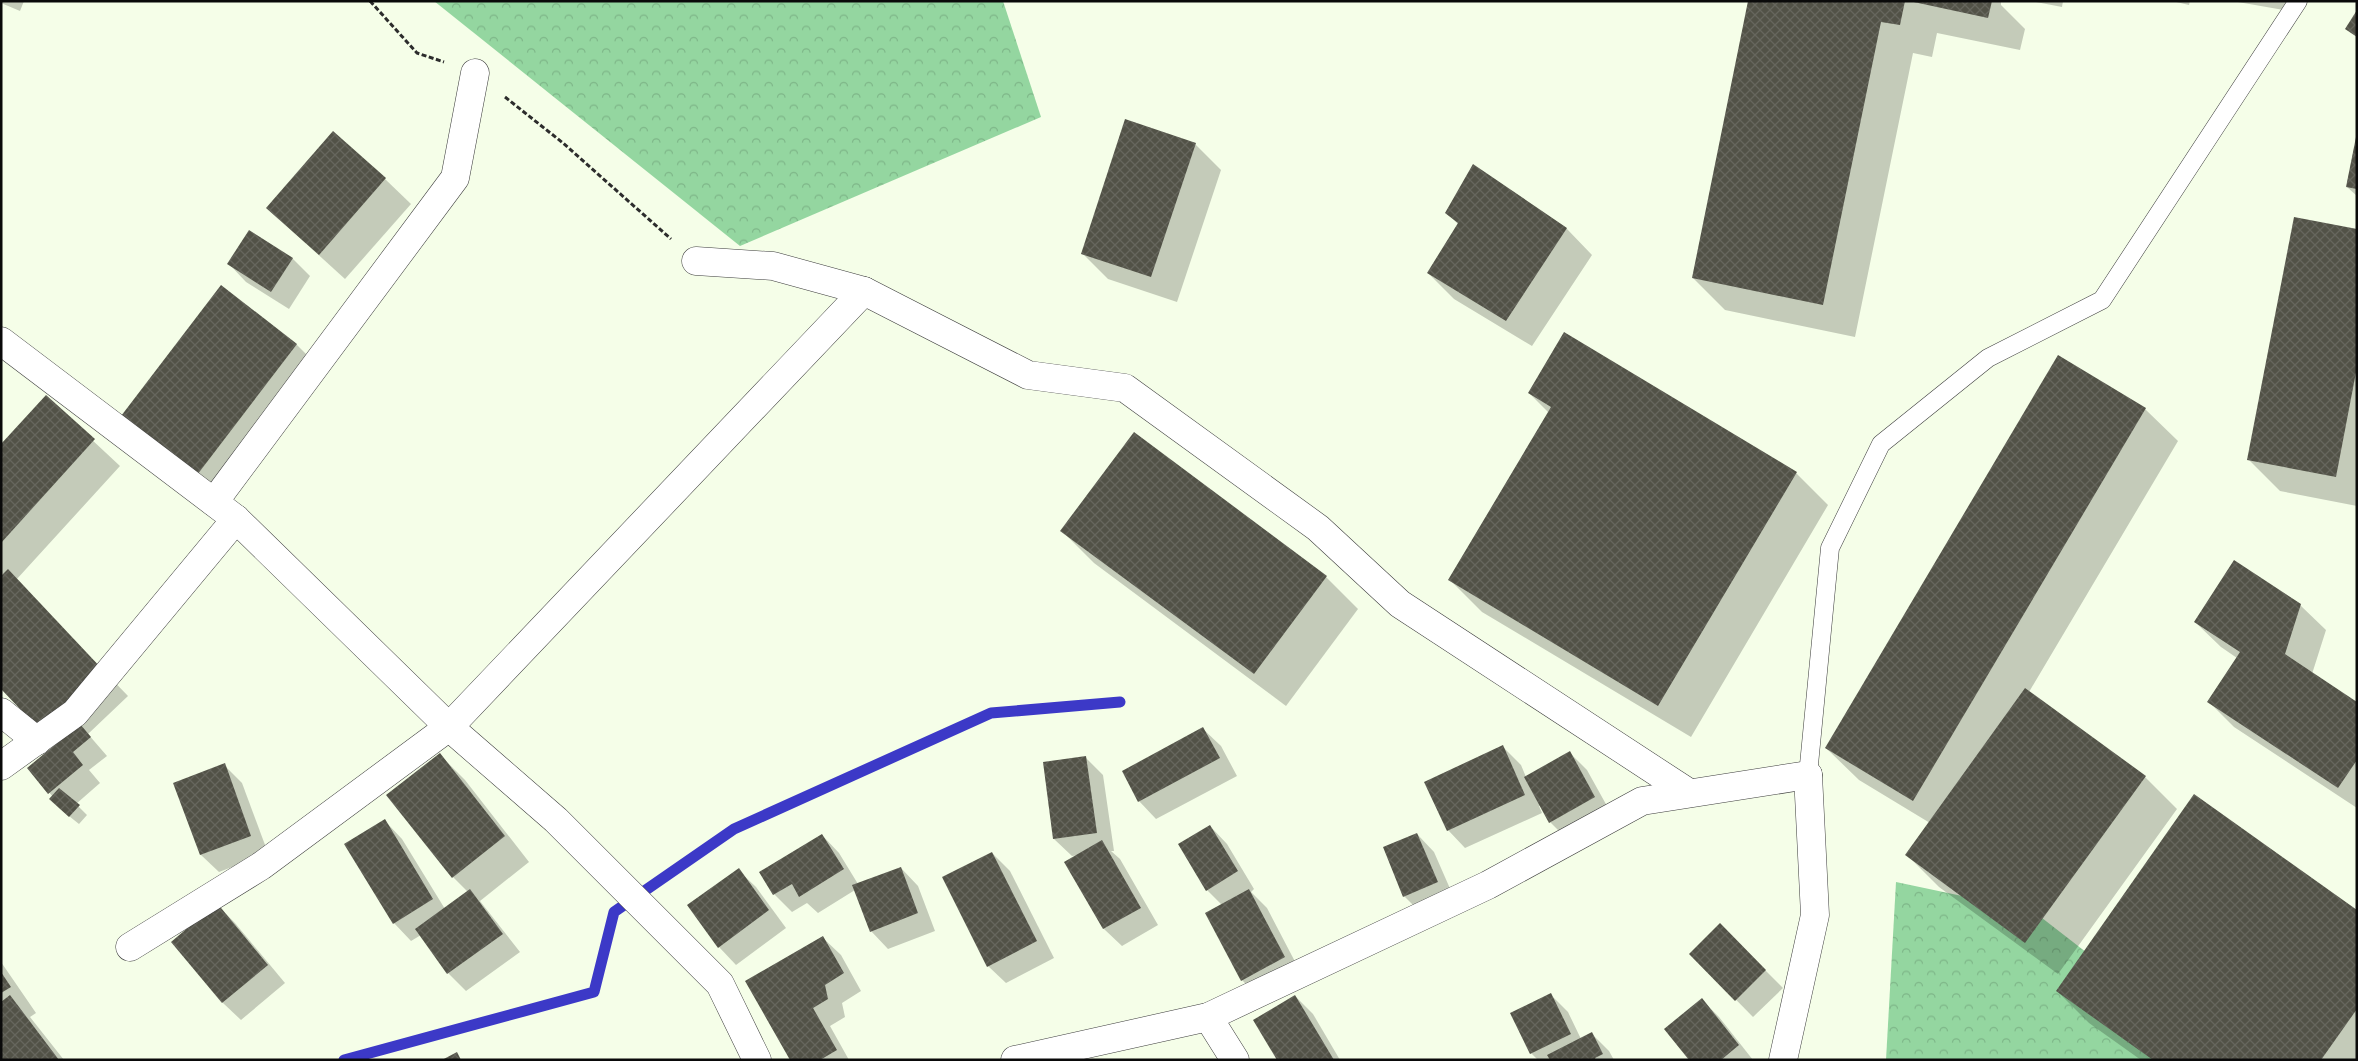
<svg xmlns="http://www.w3.org/2000/svg" width="2358" height="1061" font-family="'IBM Plex Serif',serif">
  <style>
    .forest { fill: url(#forest-crowns) }
    .shadow { fill: #0003 }
    .lines { fill: none; stroke-linecap: round; stroke-linejoin: round }
    .stream { stroke: #3c39c7; stroke-width: 11 }
    .building { fill: url(#building-cross-hatch) }
    .service-casing { stroke: #3d3d3d; stroke-width: 19 }
    .minor-casing { stroke: #3d3d3d; stroke-width: 29 }
    .tertiary-casing { stroke: #3d3d3d; stroke-width: 29 }
    .path { stroke: #2c2c2c; stroke-width: 3; stroke-dasharray: 5 2.5; stroke-linecap: butt }
    .service { stroke: #fff; stroke-width: 18 }
    .minor { stroke: #fff; stroke-width: 28 }
    .tertiary { stroke: #fff; stroke-width: 28 }
  </style>
  <defs>
    <pattern id="forest-crowns" width="20" height="18" patternUnits="userSpaceOnUse" patternTransform="scale(1.25)"><rect width="20" height="18" fill="#94d6a0"/><path d="M2 6a3 3 0 1 1 6 0M12 15a3 3 0 1 1 6 0" fill="none" stroke="#7eb688"/></pattern>
    <pattern id="building-cross-hatch" width="8" height="8" patternUnits="userSpaceOnUse" patternTransform="scale(1.25)"><rect width="8" height="8" fill="#525247"/><path d="M0 0l8 8M0 8l8-8" fill="none" stroke="#66665d"/></pattern>
  </defs>
  <rect width="100%" height="100%" fill="#f5fee8"/>
  <g class="forest">
    <path d="M434,1H1003L1041,117L740,246Z"/>
    <path d="M1896,882L2033,911L2225,1060H1886Z"/>
  </g>
  <g class="shadow">
    <path d="M1,1H24L20,11L1,3Z"/>
    <path d="M1749,1H2001V5L2025,29L2020,50L1937,33L1932,57L1913,53L1855,337L1725,310L1693,278Z"/>
    <path d="M2031,1H2063L2062,7Z"/>
    <path d="M2172,1H2190L2189,5Z"/>
    <path d="M2232,1H2291L2289,11Z"/>
    <path d="M2357,140V196L2347,187Z"/>
    <path d="M1195,144L1221,170L1177,302L1108,279L1082,253Z"/>
    <path d="M1474,166L1567,229L1592,255L1532,346L1454,299L1428,273L1459,225L1447,213Z"/>
    <path d="M385,179L411,204L345,279L267,208Z"/>
    <path d="M2357,230V506L2280,491L2248,459Z"/>
    <path d="M250,231L293,259L310,276L289,309L246,282L229,264Z"/>
    <path d="M221,287L297,345L322,370L220,503L145,446Z"/>
    <path d="M1529,393L1796,473L1828,505L1691,737L1482,612L1450,580L1549,413Z"/>
    <path d="M46,397L120,466L16,580L128,696L88,734L107,756L89,770L100,783L76,804L87,815L79,824L59,808L53,797L29,768L57,745L1,688V446Z"/>
    <path d="M2145,409L2178,441L2029,692L2145,777L2177,809L2058,974L1939,887L1907,855L1930,823L1859,780L1826,748Z"/>
    <path d="M1062,531L1326,577L1358,609L1286,706L1094,563Z"/>
    <path d="M2300,605L2326,630L2312,674L2357,703V808L2234,727L2209,702L2237,658L2221,647L2195,622Z"/>
    <path d="M1203,729L1221,746L1237,776L1156,819L1139,801Z"/>
    <path d="M1503,747L1521,765L1526,777L1570,753L1587,770L1612,815L1568,840L1550,822L1541,805L1539,806L1542,813L1465,848L1448,830Z"/>
    <path d="M439,754L465,780L529,862L480,901L520,952L466,991L448,973L421,935L411,941L394,923L385,821L402,839L445,909L468,892L453,877Z"/>
    <path d="M1085,757L1103,775L1114,851H1111L1120,859L1158,925L1122,946L1104,929L1066,863L1079,855L1072,856L1054,839Z"/>
    <path d="M224,765L242,783L268,853L219,872L201,855L175,784Z"/>
    <path d="M1210,826L1227,844L1254,889L1251,892L1267,908L1302,975L1259,998L1242,980L1222,905L1207,890Z"/>
    <path d="M1417,834L1434,852L1455,900L1422,914L1404,896Z"/>
    <path d="M822,835L839,853L858,884L901,868L918,886L935,931L888,949L871,931L855,890L818,913L807,903L792,912L774,894L761,872Z"/>
    <path d="M992,853L1010,871L1054,958L1006,983L988,966Z"/>
    <path d="M738,870L756,887L786,928L736,965L719,947Z"/>
    <path d="M217,905L235,923L285,983L241,1020L223,1003L173,942Z"/>
    <path d="M2357,911V1060H2141L2089,1023L2057,991Z"/>
    <path d="M1720,925L1783,988L1753,1017L1691,954Z"/>
    <path d="M823,938L841,955L861,991L842,1003L845,1017L830,1026L849,1060H791Z"/>
    <path d="M1,962L36,1013L30,1017L64,1060H1Z"/>
    <path d="M1551,995L1568,1012L1581,1039L1592,1034L1609,1051L1614,1060H1538L1531,1053Z"/>
    <path d="M1295,996L1313,1014L1340,1060H1279Z"/>
    <path d="M1702,1000L1719,1017L1753,1060H1691Z"/>
  </g>
  <g class="lines">
    <path class="stream" d="M344,1060L594,992L614,912L734,829L991,713L1120,702"/>
  </g>
  <g class="building">
    <path d="M1748,1H1905L1900,25L1881,22L1823,305L1692,278Z"/>
    <path d="M1909,1H1992L1988,18Z"/>
    <path d="M2357,10V37L2345,29Z"/>
    <path d="M1125,119L1196,143L1151,277L1081,254Z"/>
    <path d="M333,131L386,178L319,255L266,208Z"/>
    <path d="M2356,137H2357V189L2346,187Z"/>
    <path d="M1473,164L1567,228L1506,321L1427,273L1458,223L1445,213Z"/>
    <path d="M2294,217L2357,229V367L2336,477L2247,460Z"/>
    <path d="M249,230L293,258L271,292L227,264Z"/>
    <path d="M221,285L297,344L194,479L118,420Z"/>
    <path d="M1564,332L1797,472L1658,706L1448,580L1551,407L1528,393Z"/>
    <path d="M2058,355L2146,408L1913,801L1825,748Z"/>
    <path d="M46,395L95,439L1,543V444Z"/>
    <path d="M1134,432L1327,576L1254,674L1060,531Z"/>
    <path d="M2234,560L2301,604L2285,654L2357,702V760L2338,788L2207,702L2240,652L2194,622Z"/>
    <path d="M8,569L103,670L40,730L1,689V576Z"/>
    <path d="M2025,688L2146,776L2025,943L1905,855Z"/>
    <path d="M80,724L91,737L73,752L83,765L48,794L27,768Z"/>
    <path d="M1203,727L1220,758L1138,802L1122,771Z"/>
    <path d="M1503,745L1525,795L1447,831L1424,782Z"/>
    <path d="M1570,751L1595,797L1549,823L1524,777Z"/>
    <path d="M440,753L505,836L452,878L386,795Z"/>
    <path d="M1086,756L1097,833L1053,839L1043,762Z"/>
    <path d="M225,763L251,836L200,855L173,783Z"/>
    <path d="M59,788L80,805L69,817L49,799Z"/>
    <path d="M2194,794L2357,910V1009L2321,1060H2153L2056,991Z"/>
    <path d="M385,819L433,899L393,924L344,844Z"/>
    <path d="M1210,825L1238,871L1206,891L1178,844Z"/>
    <path d="M1417,833L1438,882L1403,897L1383,847Z"/>
    <path d="M822,834L844,869L799,897L792,884L773,895L759,872Z"/>
    <path d="M1102,840L1141,908L1103,929L1064,862Z"/>
    <path d="M992,852L1037,941L987,967L942,877Z"/>
    <path d="M901,867L918,913L870,932L852,885Z"/>
    <path d="M739,868L769,910L718,948L687,905Z"/>
    <path d="M470,889L503,934L447,974L415,929Z"/>
    <path d="M1249,889L1285,957L1241,981L1205,913Z"/>
    <path d="M217,903L268,965L222,1003L171,942Z"/>
    <path d="M1720,923L1766,970L1735,1001L1689,954Z"/>
    <path d="M823,936L844,973L825,985L828,999L813,1008L837,1050L820,1060H790L745,981Z"/>
    <path d="M1,972L11,987L1,993Z"/>
    <path d="M1551,993L1571,1034L1530,1054L1510,1013Z"/>
    <path d="M10,995L59,1060H1V1002Z"/>
    <path d="M1295,995L1334,1060H1277L1253,1020Z"/>
    <path d="M1702,998L1739,1045L1721,1060H1689L1664,1029Z"/>
    <path d="M1592,1032L1603,1054L1595,1058L1596,1060H1550L1547,1055Z"/>
    <path d="M457,1052L461,1060H442Z"/>
  </g>
  <g class="lines">
    <g class="service-casing">
      <path id="service" d="M1808,775L1830,548L1881,444L1988,358L2102,300L2298,1"/>
    </g>
    <g class="minor-casing">
      <g id="minor">
        <path d="M696,261L773,266L864,291L1028,375L1125,388L1318,528L1400,604L1689,793"/>
        <path d="M1,341L236,519L449,727L556,820L720,984L757,1060"/>
        <path d="M214,502L455,178L475,73"/>
        <path d="M1,712L37,741"/>
        <path d="M1,766L75,713L236,519"/>
        <path d="M130,947L261,866L449,727L864,291"/>
        <path d="M1208,1017L1235,1060"/>
        <path d="M1015,1060L1208,1017L1488,885L1642,801L1808,775"/>
      </g>
    </g>
    <g class="tertiary-casing">
      <path id="tertiary" d="M1783,1060L1815,915L1808,775"/>
    </g>
    <g class="path">
      <path d="M370,1L417,53L444,62"/>
      <path d="M505,97L563,143L671,239"/>
    </g>
    <use href="#service" class="service"/>
    <use href="#minor" class="minor"/>
    <use href="#tertiary" class="tertiary"/>
  </g>
  <rect width="2358" height="1061" fill="none" stroke="#0a0a0a" stroke-width="5"/>
</svg>
